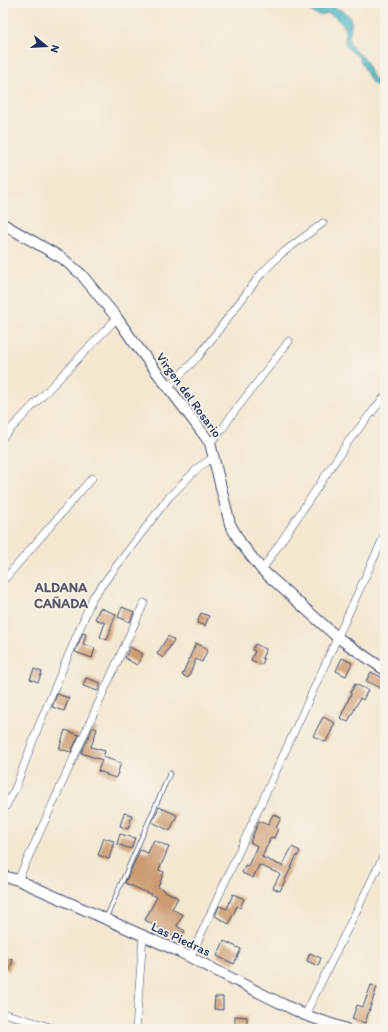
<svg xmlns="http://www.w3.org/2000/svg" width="388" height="1032" font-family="Itim,sans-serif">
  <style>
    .water { fill: #4fbbc9; stroke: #357594 }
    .building { fill: #cc9b72 }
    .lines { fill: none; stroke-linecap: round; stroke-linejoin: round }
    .lane-casing { stroke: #3b4b6f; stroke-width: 5 }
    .street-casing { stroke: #3b4b6f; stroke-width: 8 }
    .secondary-casing { stroke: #3b4b6f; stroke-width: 12 }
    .lane { stroke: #fff; stroke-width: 3.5 }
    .street { stroke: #fff; stroke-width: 7 }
    .secondary { stroke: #fff; stroke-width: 10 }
    .labels { text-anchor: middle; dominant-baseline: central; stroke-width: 3.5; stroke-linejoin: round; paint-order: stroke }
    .street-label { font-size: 13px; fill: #1b2f5e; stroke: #f7f3e8 }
    .neighbourhood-label { font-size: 14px; font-weight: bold; fill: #595565; stroke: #f7f3e8 }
  </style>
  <rect width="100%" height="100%" fill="#f7f3e8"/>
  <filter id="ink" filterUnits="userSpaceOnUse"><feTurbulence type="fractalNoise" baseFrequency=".025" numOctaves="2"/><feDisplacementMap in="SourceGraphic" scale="8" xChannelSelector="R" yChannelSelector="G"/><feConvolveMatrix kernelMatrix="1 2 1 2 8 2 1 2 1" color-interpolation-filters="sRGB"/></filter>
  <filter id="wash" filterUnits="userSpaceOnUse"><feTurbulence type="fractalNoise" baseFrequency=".012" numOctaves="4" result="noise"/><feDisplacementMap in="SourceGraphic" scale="16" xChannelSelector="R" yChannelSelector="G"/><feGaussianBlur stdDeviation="0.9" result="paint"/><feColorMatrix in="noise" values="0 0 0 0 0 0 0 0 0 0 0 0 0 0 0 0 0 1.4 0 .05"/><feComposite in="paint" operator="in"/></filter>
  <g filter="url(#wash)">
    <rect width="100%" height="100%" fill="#f3e7d0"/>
    <path class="water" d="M304,3H310C316,12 324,6 332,7C336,8 341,10 344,12C345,13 348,15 349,16C354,24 348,33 349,41C350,48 358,52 363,57C368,61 368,68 371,74C373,80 379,82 385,86V94L380,88L372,83L358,56L348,49L345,44V33L344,26L334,16L328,13L320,15L313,13L307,8Z"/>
    <g id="blocks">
      <g class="building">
        <path d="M122,607L134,612L130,622L118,617Z"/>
        <path d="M100,608L116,614L110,630H111L107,640L100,637L105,623L95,619Z"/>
        <path d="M201,613L209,616L205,626L197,623Z"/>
        <path d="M83,633L86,634L83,644L95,648L92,658L75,652Z"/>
        <path d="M168,636L174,640L163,658L157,654Z"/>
        <path d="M196,643L208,649L202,662L196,659L188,678L182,675Z"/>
        <path d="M255,644L266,649L262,658L264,659L262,665L251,660L255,651L252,650Z"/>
        <path d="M130,647L143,654L137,665L125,658Z"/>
        <path d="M342,658L352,663L346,676L336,671Z"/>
        <path d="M34,669L42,672L38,682L30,679Z"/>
        <path d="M371,672L385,679V690L366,681Z"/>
        <path d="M86,678L101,683L98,691L83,686Z"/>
        <path d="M355,684L368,690L363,700L360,698L348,722L340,718L351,694L350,693Z"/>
        <path d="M57,694L69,698L64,711L52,707Z"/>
        <path d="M323,717L335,723L326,742L313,736Z"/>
        <path d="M93,727L97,729L91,747L105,751L103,757L121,763L116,778L106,775L107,774L98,771L102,760L81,753Z"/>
        <path d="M65,730L79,735L71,752L59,749Z"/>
        <path d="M159,807L177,815L170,831L152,822Z"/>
        <path d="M124,813L132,815L128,829L120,826Z"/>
        <path d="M273,814L281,818L276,828L278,829L274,838L271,837L262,857L282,866L292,847L300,851L297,857H296L280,891L273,888L280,874L259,865L253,878L242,873L245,865L248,866L257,846L250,842L259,821L268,825Z"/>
        <path d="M120,834L135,838L131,849L117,844Z"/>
        <path d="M104,838L114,841L109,859L98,855Z"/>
        <path d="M154,840L169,847L159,870L164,872L158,887L178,898L172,909L183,915L177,926L185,931L180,940L145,920L157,897L125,883L140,850L148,853Z"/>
        <path d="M233,894L244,899L240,908L237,906L229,924L215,916L219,906L227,909Z"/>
        <path d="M224,941L241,949L234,964L217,956Z"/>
        <path d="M310,953L321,958L318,966L307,961Z"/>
        <path d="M3,957L13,960L9,971L3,969Z"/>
        <path d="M371,985L377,987L365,1023L352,1019L357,1005L363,1007Z"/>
        <path d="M215,997H223V1010L214,1009Z"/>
        <path d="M235,1016L247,1017V1026H235Z"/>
      </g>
    </g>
  </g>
  <g filter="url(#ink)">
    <use href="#blocks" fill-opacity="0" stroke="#3b4b6f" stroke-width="1"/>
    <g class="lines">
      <g class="lane-casing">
        <path id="lane" d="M106,918L170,773"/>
      </g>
      <g class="street-casing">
        <g id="street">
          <path d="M168,387L198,357L261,274L281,254L323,223"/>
          <path d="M3,437L117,318"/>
          <path d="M210,443L221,431L231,416L289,341"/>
          <path d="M262,570L348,442L385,396"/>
          <path d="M3,581L92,478"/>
          <path d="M3,811L15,789L39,725L93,597L169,497L199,467L214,457"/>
          <path d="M18,880L144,603"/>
          <path d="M190,958L385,534"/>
          <path d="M3,1013L57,1029"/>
          <path d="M305,1015L385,853"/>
          <path d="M136,1029L143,936"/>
        </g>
      </g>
      <g class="secondary-casing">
        <g id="secondary">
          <path d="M3,224L62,258L81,274L117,318L133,341L187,412L210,443L230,524L240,542L262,570L337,637L385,670"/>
          <path d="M3,876L18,880L180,952L268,997L305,1015L346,1029"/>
        </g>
      </g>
      <use href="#lane" class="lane"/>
      <use href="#street" class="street"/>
      <use href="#secondary" class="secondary"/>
    </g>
  </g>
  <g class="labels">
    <g class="street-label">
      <text transform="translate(189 395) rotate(54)">Virgen del Rosario</text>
      <text transform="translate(181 939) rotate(25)">Las Piedras</text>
    </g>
    <g class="neighbourhood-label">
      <text x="61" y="587">ALDANA<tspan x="61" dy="16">CAÑADA</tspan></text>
    </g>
  </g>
  <rect width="388" height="1032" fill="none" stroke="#f7f3e8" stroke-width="16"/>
  <g transform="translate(46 46) rotate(108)" stroke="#f7f3e8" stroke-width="3" paint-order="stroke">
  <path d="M0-3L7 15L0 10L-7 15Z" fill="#1b2f5e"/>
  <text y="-6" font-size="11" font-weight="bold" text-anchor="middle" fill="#1b2f5e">N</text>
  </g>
</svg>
